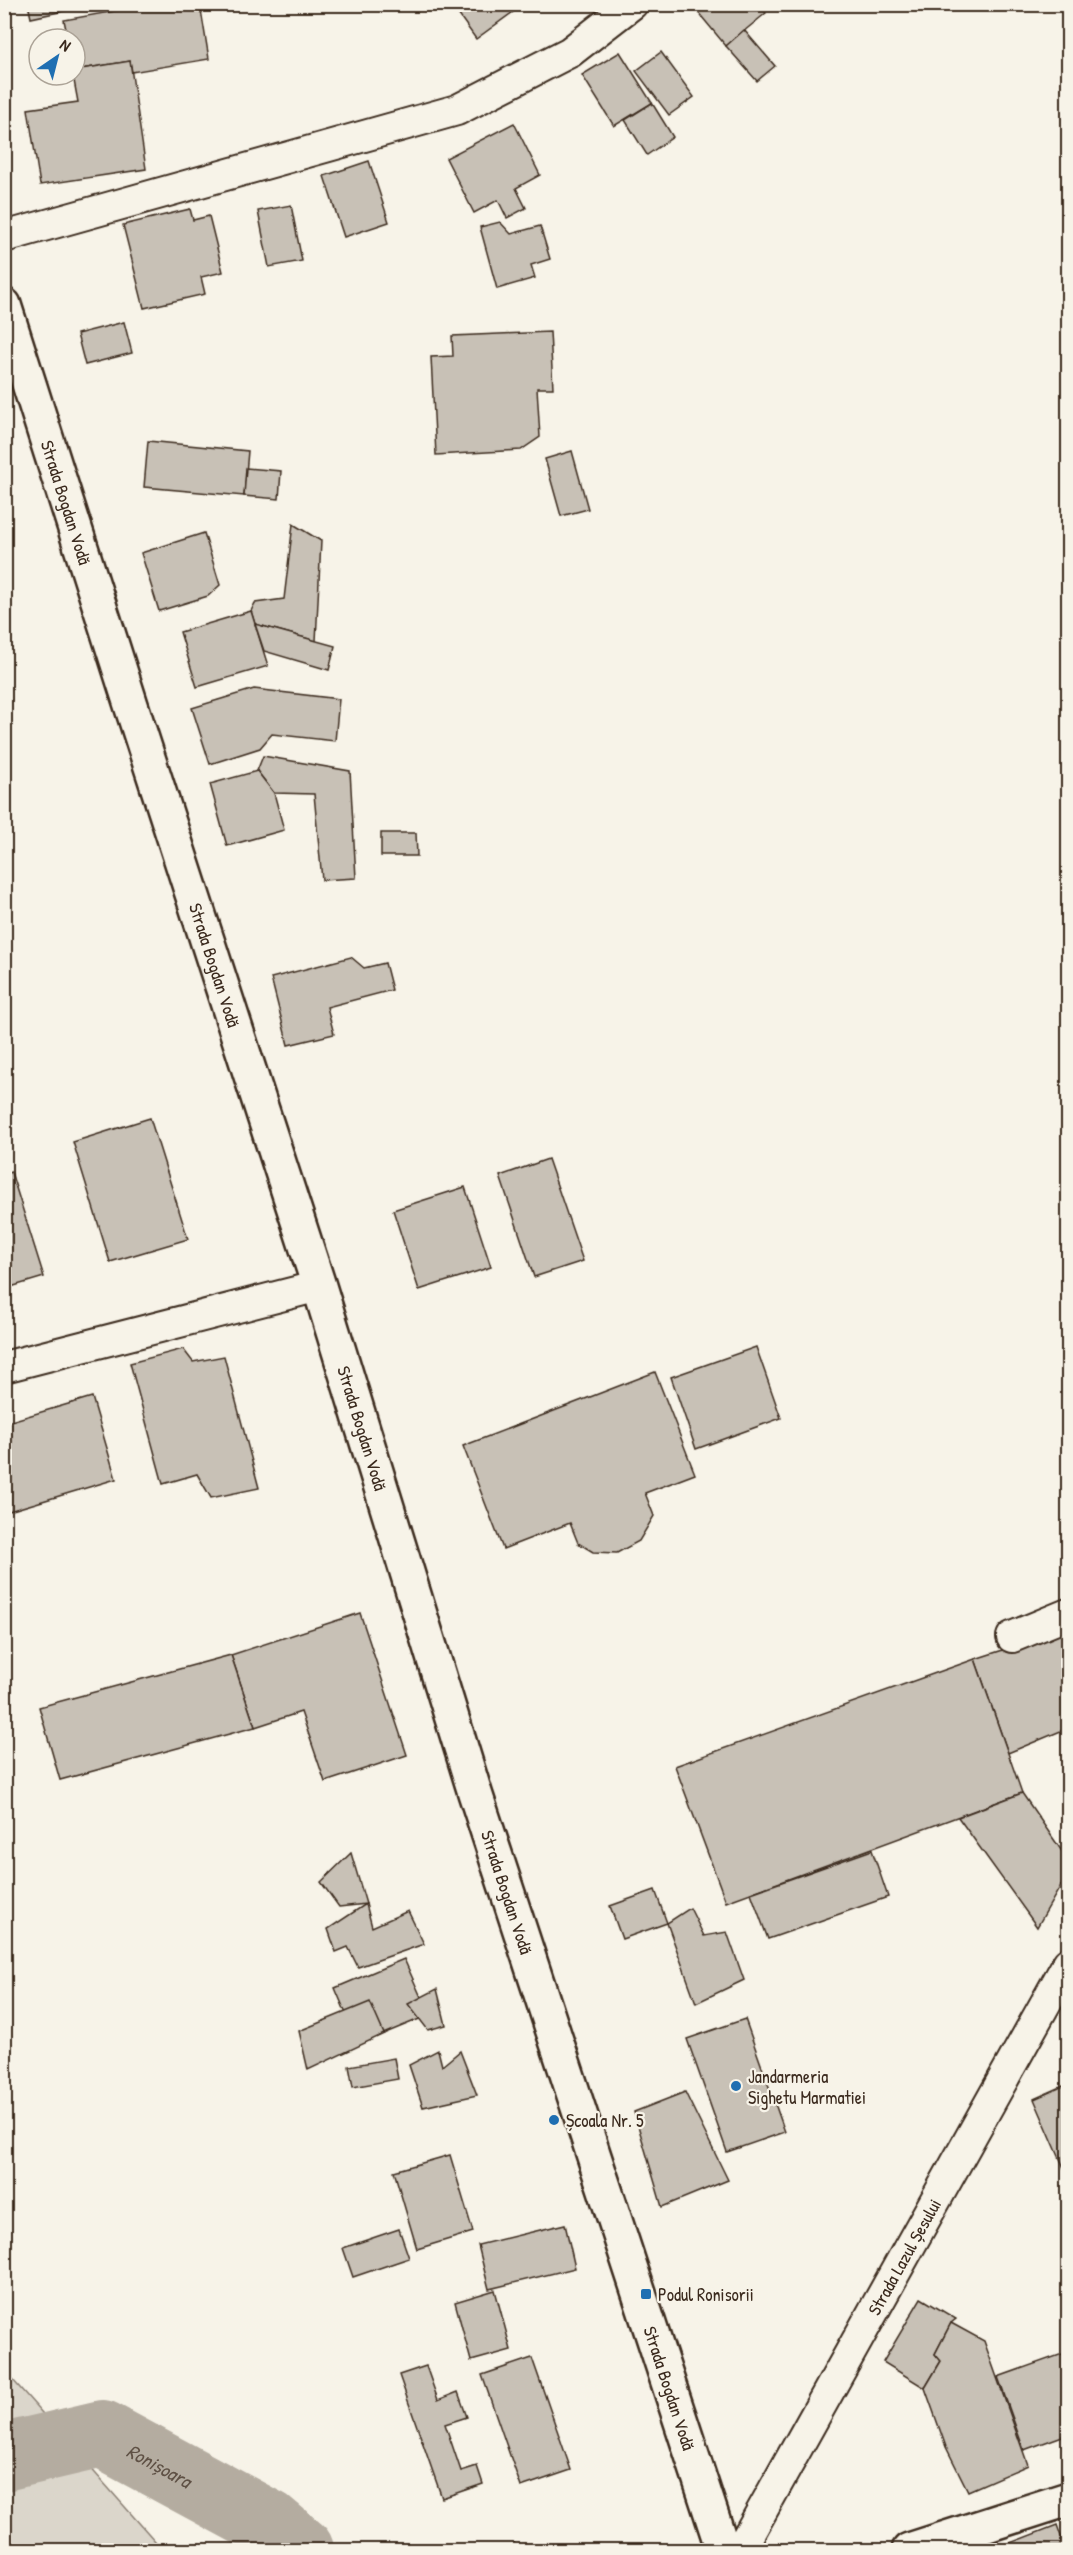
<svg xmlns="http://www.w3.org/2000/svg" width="1073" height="2555" font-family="'Patrick Hand',sans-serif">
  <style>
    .green { fill: #dbd6cb; stroke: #8b8074; stroke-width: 1.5 }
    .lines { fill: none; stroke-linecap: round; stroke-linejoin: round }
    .river { stroke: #b4aca0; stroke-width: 68 }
    .building { fill: #c8c1b6; stroke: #3b2a1e; stroke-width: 1.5 }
    .minor-casing { stroke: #3b2a1e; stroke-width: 34 }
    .tertiary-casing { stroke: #3b2a1e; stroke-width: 38 }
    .primary-casing { stroke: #3b2a1e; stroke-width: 38 }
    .minor { stroke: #f7f3e8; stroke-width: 30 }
    .tertiary { stroke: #f7f3e8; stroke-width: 33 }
    .primary { stroke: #f7f3e8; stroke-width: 33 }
    .poi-dot { fill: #1f6fb2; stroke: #f7f3e8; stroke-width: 2 }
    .labels { text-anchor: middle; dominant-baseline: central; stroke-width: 4.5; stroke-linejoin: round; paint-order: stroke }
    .street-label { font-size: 18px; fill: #3b2a1e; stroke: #f7f3e8 }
    .poi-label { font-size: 18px; fill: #3b2a1e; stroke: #f7f3e8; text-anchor: start }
    .water-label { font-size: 20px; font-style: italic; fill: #5f5145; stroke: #f7f3e8 }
  </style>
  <rect width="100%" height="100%" fill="#f7f3e8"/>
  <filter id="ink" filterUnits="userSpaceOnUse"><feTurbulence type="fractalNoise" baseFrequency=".0167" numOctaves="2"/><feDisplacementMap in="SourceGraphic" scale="12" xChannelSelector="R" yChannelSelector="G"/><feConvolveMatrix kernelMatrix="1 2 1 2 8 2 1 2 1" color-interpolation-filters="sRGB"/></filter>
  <g filter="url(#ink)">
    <path class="green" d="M4,2371H5L163,2550H5Z"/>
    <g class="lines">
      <path class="river" id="s1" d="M4,2457L102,2434L269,2524L300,2550"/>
    </g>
    <g class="building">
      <path d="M28,4H96L31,18Z"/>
      <path d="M155,4H200L209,59L132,72L130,61L75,70V39H68L64,20Z"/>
      <path d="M451,4H513L517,9L476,39Z"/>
      <path d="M759,4L766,13L726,46L692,5Z"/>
      <path d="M744,30L775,66L757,81L726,46Z"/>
      <path d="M620,52L652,103L614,126L582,75Z"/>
      <path d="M661,52L694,97L669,115L636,71Z"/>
      <path d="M130,61L146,169L40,185L28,109L78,102L73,75L75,70Z"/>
      <path d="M652,103L673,137L647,155L625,120Z"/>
      <path d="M514,123L540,175L516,188L526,208L507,218L498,200L474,213L446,158Z"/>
      <path d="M369,161L389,222L344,237L324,176Z"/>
      <path d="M291,205L302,261L269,267L258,211Z"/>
      <path d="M190,209L193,220L209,216L223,272L201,277L205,294L144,308L123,225Z"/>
      <path d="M500,222L511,234L540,226L550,259L531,265L535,278L497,289L480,227Z"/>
      <path d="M124,322L132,353L85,365L77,334Z"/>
      <path d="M550,332L553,388H537L540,437L521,450L436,455L431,357L453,356L452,336Z"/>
      <path d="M148,441L248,451L244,496L144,487Z"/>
      <path d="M572,451L588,509L561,516L545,459Z"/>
      <path d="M246,468L281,471L279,499L244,496Z"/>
      <path d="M293,524L321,541L316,641L255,624L251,611L255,603L284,599Z"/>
      <path d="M204,533L220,585L208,596L159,611L141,553Z"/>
      <path d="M251,611L268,666L197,687L180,632Z"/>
      <path d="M255,624L335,646L329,670L264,651Z"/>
      <path d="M254,689L339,699L335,741L272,734L260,748L210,764L192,708Z"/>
      <path d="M263,756L350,771L356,878L322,880L314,794L274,793L257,771Z"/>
      <path d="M257,771L274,793L284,830L227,846L210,784Z"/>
      <path d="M381,833H416L417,856H381Z"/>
      <path d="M351,957L364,968L385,963L392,990L327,1007L334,1034L288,1045L271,978Z"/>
      <path d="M150,1118L188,1239L110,1262L73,1142Z"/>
      <path d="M548,1159L583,1261L534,1277L500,1176Z"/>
      <path d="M11,1172L44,1277L4,1289V1174Z"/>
      <path d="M465,1187L491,1267L419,1290L393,1210Z"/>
      <path d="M756,1347L781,1418L696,1449L671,1377Z"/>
      <path d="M183,1349L193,1362L224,1356L259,1488L211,1498L197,1474L163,1484L130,1363Z"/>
      <path d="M655,1372L695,1474L645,1493L654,1516L639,1541L617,1553L593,1552L578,1543L570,1523L503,1549L463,1446Z"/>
      <path d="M92,1397L116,1479L9,1511L4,1496V1423Z"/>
      <path d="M360,1613L407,1755L325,1782L301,1712L255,1727L231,1655Z"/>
      <path d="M1068,1629V1728L1008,1753L975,1659Z"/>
      <path d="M231,1655L255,1727L60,1780L39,1707Z"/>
      <path d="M975,1659L1022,1793L726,1902L675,1766Z"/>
      <path d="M1022,1793L1068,1860V1873L1037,1927L958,1817Z"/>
      <path d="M872,1850L888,1897L768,1939L751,1893Z"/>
      <path d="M351,1853L366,1904L339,1907L321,1882Z"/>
      <path d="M655,1890L667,1923L622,1939L610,1906Z"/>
      <path d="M366,1904L372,1927L408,1911L424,1944L358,1967L348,1947L336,1952L328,1929Z"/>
      <path d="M690,1908L704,1936L727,1932L744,1980L696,2003L667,1923Z"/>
      <path d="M404,1959L429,2015L359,2044L335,1988Z"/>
      <path d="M437,1989L446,2025L428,2030L408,2004Z"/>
      <path d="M370,2002L384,2034L308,2070L299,2031Z"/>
      <path d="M745,2019L785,2132L727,2152L687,2039Z"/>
      <path d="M438,2050L442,2066L460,2051L477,2095L423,2107L409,2065Z"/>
      <path d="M394,2058L398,2079L353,2087L349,2066Z"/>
      <path d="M1068,2084V2177L1034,2099Z"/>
      <path d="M685,2092L728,2180L662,2207L634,2112Z"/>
      <path d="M450,2155L473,2232L417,2249L394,2171Z"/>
      <path d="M565,2224L575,2268L489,2289L478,2245Z"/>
      <path d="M399,2229L409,2258L353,2277L343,2248Z"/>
      <path d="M495,2290L511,2350L471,2361L455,2302Z"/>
      <path d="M921,2298L956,2319L951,2323L935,2354L941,2361L925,2388L883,2362Z"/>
      <path d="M951,2323L984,2341L1028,2465L968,2491L946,2447L925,2388L941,2361L935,2354Z"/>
      <path d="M1068,2352V2434L1024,2450L998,2377Z"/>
      <path d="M532,2358L571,2470L521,2487L482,2375Z"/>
      <path d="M426,2366L438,2400L458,2392L467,2417L445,2424L461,2471L477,2466L483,2484L442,2498L399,2375Z"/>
      <path d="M1057,2525L1066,2550H992Z"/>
    </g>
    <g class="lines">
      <g class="minor-casing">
        <g id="minor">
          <path d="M4,237L457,110L570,52L632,4"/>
          <path d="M4,1367L319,1286"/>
          <path d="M1012,1637L1068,1614"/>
          <path id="s2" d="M740,2550L1068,1963"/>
        </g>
      </g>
      <g class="tertiary-casing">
        <path id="tertiary" d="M909,2550L1068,2499"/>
      </g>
      <g class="primary-casing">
        <g id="primary">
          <path id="s3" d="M4,305L131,705L319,1286L475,1793L723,2550"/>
        </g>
      </g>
      <use href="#minor" class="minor"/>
      <use href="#tertiary" class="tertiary"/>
      <use href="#primary" class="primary"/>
    </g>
  </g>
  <g class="poi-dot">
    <circle cx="736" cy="2086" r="6"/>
    <circle cx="554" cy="2120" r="6"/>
    <rect x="640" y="2288" width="12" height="12" rx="3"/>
  </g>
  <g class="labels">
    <g class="street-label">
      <text stroke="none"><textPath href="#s3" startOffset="207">Strada Bogdan Vodă</textPath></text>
      <text stroke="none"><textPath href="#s3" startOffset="693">Strada Bogdan Vodă</textPath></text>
      <text stroke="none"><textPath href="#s3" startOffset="1179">Strada Bogdan Vodă</textPath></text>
      <text stroke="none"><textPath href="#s3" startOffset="1665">Strada Bogdan Vodă</textPath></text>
      <text stroke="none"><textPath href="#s2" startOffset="336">Strada Lazul Șesului</textPath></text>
      <text stroke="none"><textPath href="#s3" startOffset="2187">Strada Bogdan Vodă</textPath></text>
    </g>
    <g class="poi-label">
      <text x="748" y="2076">Jandarmeria<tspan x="748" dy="21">Sighetu Marmatiei</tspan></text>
      <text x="566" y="2120">Școala Nr. 5</text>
      <text x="658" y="2294">Podul Ronisorii</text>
    </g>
    <g class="water-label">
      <text stroke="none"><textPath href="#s1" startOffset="166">Ronișoara</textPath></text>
    </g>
  </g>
  <rect width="1073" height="2555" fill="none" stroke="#f7f3e8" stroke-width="24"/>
  <rect x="12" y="12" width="1049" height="2531" fill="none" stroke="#3b2a1e" stroke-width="2" filter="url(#ink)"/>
  <g transform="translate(57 57) rotate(35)"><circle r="28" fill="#f7f3e8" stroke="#aca397" stroke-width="1.5"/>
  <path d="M0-4.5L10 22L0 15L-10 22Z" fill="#1f6fb2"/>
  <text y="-9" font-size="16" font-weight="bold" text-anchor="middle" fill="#3b2a1e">N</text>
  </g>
</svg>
